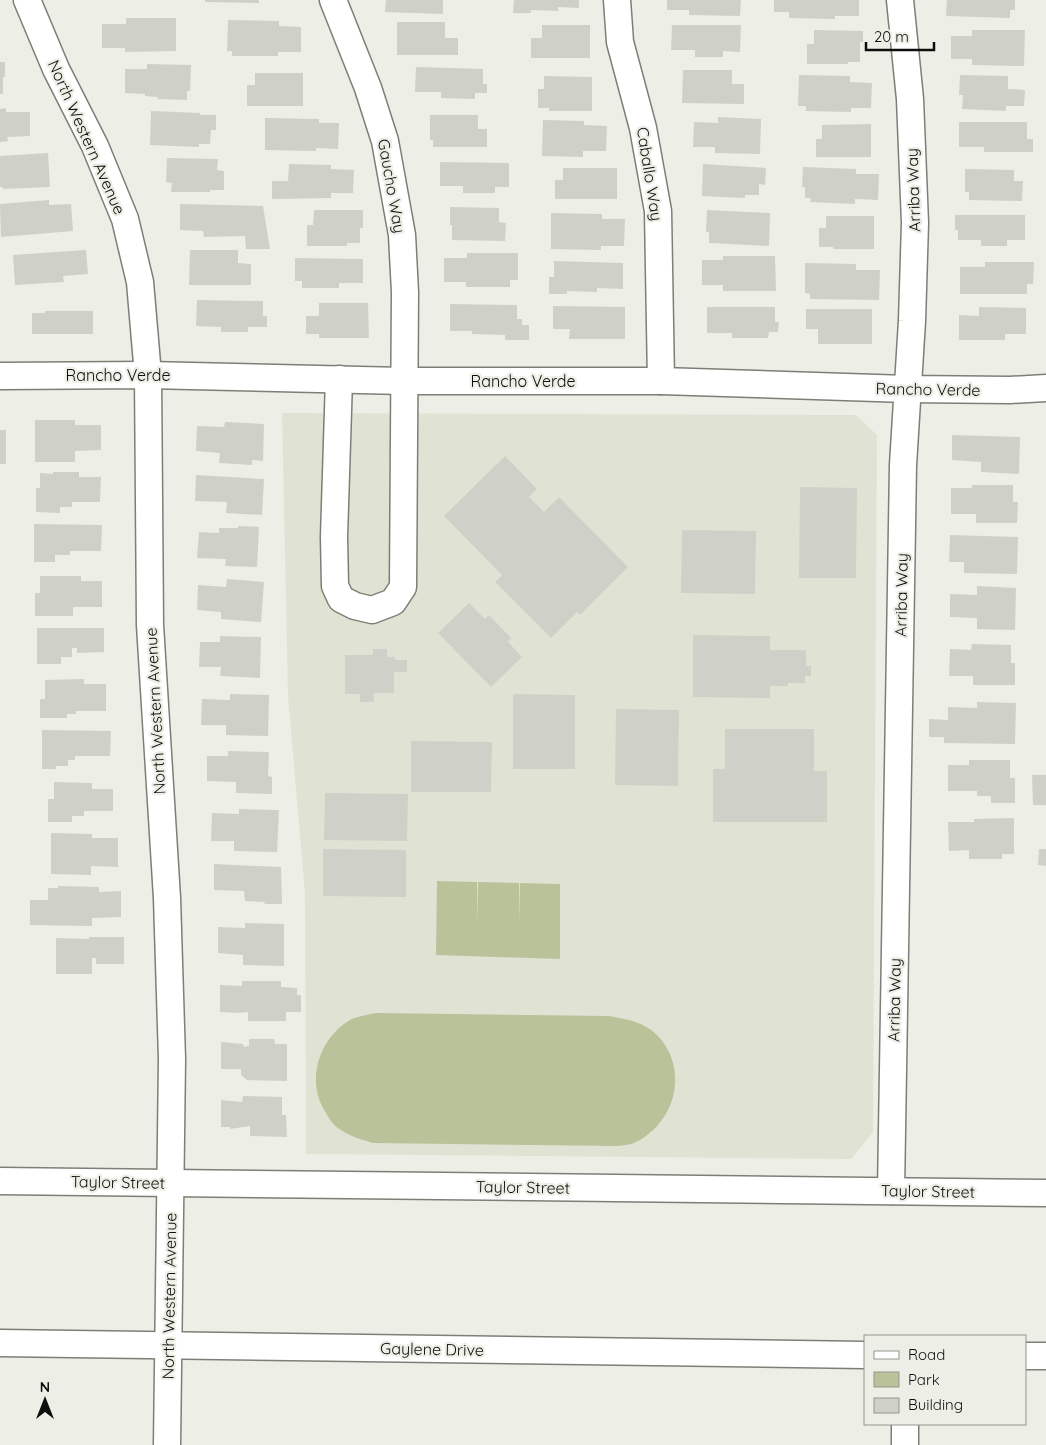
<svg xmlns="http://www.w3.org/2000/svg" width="1046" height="1445" font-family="Quicksand,sans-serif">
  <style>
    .built { fill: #e0e3d3 }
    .green { fill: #bac299 }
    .building { fill: #cfd1c8 }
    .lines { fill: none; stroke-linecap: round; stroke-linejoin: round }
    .minor-casing { stroke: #7d7f77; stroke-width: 29 }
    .minor { stroke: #fff; stroke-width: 26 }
    .labels { text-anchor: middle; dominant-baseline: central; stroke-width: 4.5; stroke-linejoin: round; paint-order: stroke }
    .street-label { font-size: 16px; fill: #0e0f0c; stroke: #edefe6 }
  </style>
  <rect width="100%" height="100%" fill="#edefe6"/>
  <path class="built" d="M282,413L856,415L877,435L873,1132L851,1159L306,1154L305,894L288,696Z"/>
  <g class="green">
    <path d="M437,881L477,882V925L478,882L519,883V925L520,883L560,884V959L436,955Z"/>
    <path d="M376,1013L609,1016C626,1019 645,1022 658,1036C689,1069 676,1122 636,1142C631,1145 624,1145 618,1146L373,1143C362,1140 350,1136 341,1130C332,1125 327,1115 322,1106C307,1076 321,1037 350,1020C358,1016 367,1015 376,1013Z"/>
  </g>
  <g class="building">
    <path d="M205,0H259V3L205,2Z"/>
    <path d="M386,0H443V14L385,12Z"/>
    <path d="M514,0H579V8L558,7V11L531,10V13H513Z"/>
    <path d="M667,0H741L740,16L689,15V10H667Z"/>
    <path d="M774,0H859V16H835V19L789,18V12H774Z"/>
    <path d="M947,0H1015V10H1010V18L946,16Z"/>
    <path d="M126,18H176V51L125,52V48H102V24H126Z"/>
    <path d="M228,20L279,21V26L301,27V52H278V56H232V51H227Z"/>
    <path d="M397,22H445V38H458V55H397Z"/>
    <path d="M542,25H590V58H531V38H542Z"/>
    <path d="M672,25H741L740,52L723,51V57H695V50H671Z"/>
    <path d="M814,30L863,31V42H860V62H848V64H807V44H814Z"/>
    <path d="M972,30H1025L1024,66L972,65V59H951V36H972Z"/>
    <path d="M0,62H5V77H3V94H0Z"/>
    <path d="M147,64L191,65L190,91H187V100L157,99L158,97L145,96V94L125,93V69H147Z"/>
    <path d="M416,67L483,69V84H487V93H475V99L441,98V92H415Z"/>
    <path d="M683,70H732V84H744V104L682,103Z"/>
    <path d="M255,73H303V106H247V85H255Z"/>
    <path d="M799,75L850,76V82L872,83L871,108H851V112L806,111V106H798Z"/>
    <path d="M960,75L1008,76V89L1025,90L1024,106H1006V111L962,109L963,95H959Z"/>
    <path d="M544,76L592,77V111H549V108H538V89H544Z"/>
    <path d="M6,108V112H30V136L7,137L8,141L0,142V109Z"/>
    <path d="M151,111L200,113V115H216V130H211L210,144H199V147L150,145Z"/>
    <path d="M430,115H478V129H487V147H433V140H430Z"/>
    <path d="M718,117L761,119L760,154L715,153V147H693L694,122L718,123Z"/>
    <path d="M265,118L319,119V123H339L338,149L316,148V151L265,150Z"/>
    <path d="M543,120L584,121V125L607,126L606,151H583V157L542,156Z"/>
    <path d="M959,122H1027V139H1033V152H984V147H959Z"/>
    <path d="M871,124V157H816V139H822V125Z"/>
    <path d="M48,153L50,187L3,189V187H0V156Z"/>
    <path d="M167,158L218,159L217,170L224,171V190H210V192H171L172,183L166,182Z"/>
    <path d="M440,162L509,163V187H495V193H463V186H440Z"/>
    <path d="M289,164L331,165V169L354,170L353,193H331V198L272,199V181H288Z"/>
    <path d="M703,164L766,168L765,185L759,184V195H745V198L702,196Z"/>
    <path d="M803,167L856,169V174H879L878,200L855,199V204L810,202L811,198H805V187H802Z"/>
    <path d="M563,168H617V199H555V180H563Z"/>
    <path d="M965,169L1014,170V181H1023L1022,201L969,200V192H965Z"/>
    <path d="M49,200V205L71,204L73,231L1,237L0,204Z"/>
    <path d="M180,204L263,206L270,249H246L245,236L204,237L203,231L180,230Z"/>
    <path d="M450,207L499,208V222L506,223L505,241L452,240V225H450Z"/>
    <path d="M314,210H363V228H360V243H347V246H307V225H313Z"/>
    <path d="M707,210L770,213L769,246L709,243V232H706Z"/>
    <path d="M551,213L602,214V219H625L624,246H601V250L551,249Z"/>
    <path d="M955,215H1025V240H1007V246H981V240H958V230H955Z"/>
    <path d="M826,216H874V249H833V247H819V228H826Z"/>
    <path d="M86,250L88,274L63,276L64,282L15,285L13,255Z"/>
    <path d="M190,250H238V263L251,264V285H189Z"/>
    <path d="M467,253H518V280H510V287H466V282H444V258H467Z"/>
    <path d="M723,256H775L776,291H723V285H702V260H723Z"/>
    <path d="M295,258L363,259V283H339V288H302V281H295Z"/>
    <path d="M554,261L623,263V289L597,288V292L567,291V294H549V277H554Z"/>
    <path d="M985,262H1034L1033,284H1027V294H960V267H985Z"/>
    <path d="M805,263L856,264V270H880L879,300L810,299V294L805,293Z"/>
    <path d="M197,300L263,301V316H267V327H248V332H221V327L196,326Z"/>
    <path d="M319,303H368L369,338H319V334H306V316H319Z"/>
    <path d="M450,304L517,305V319H522V325H529V340H505V335L472,334V331H450Z"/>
    <path d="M553,306L625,307V339H569L570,329H553Z"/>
    <path d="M707,307H775V322H779L778,332H769L768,338H732V333H707Z"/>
    <path d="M979,307L1026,308V334H1005V340H959V315L979,316Z"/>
    <path d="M806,309H872V344H818V329H806Z"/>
    <path d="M45,311H93V334H32V313H45Z"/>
    <path d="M35,420H75V425H101V450L75,451V462H35Z"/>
    <path d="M225,422L264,424L263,461L252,460V465L219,463L220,453L196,451L197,426L224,427Z"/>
    <rect x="0" y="430" width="6" height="34"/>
    <path d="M952,435L1020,437L1019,474L981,472V462L952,460Z"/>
    <path d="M505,456L537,489L529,497L544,512L559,497L628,567L580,615L577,612L551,638L495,582L502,575L444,516Z"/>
    <path d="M53,472H79V477H101L100,502H72V507H60V513L36,512V488H40V473L53,474Z"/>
    <path d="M196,475L264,479L262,515L226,513L227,502L195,501Z"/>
    <path d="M972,485H1013V502H1018L1017,523H976V514H951V488H972Z"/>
    <path d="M800,487L857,488L856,578H799Z"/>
    <path d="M34,524L102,525L101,551H70V555H55V562H34Z"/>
    <path d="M238,526L259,527L257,567L225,566L226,559L197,558L199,532L219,533V528H238Z"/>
    <path d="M682,530L756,531L755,594L681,593Z"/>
    <path d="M950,535L1018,537L1017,574L964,573V562H949Z"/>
    <path d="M40,576H81V581H102V607H73V616H35V593H40Z"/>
    <path d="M227,579L264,582L261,622L221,619V612L197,610L198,585L226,587Z"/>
    <path d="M977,586L1016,588L1015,630L977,629V618L950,617V594L977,595Z"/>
    <path d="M469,603L485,619L489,615L511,638L508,642L522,657L491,687L438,633Z"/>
    <path d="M37,628H104V652L77,653V648H72V657H61V664H37Z"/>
    <path d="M693,635L770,636V650H806V666H811V676H805V683H788V686H770V698L693,697Z"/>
    <path d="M220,636L261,637L260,678L220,676L221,667H199L200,642H220Z"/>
    <path d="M972,644L1011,645V663H1015V685H973V676H949L950,649L971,650Z"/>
    <path d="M373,649H387V657H395V660H407V672H394V693H374V702H360V694H345V655H373Z"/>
    <path d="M84,679V684H106V711H76V714H67V718H40V699H45V680Z"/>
    <path d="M230,694L269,695L268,736L226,735V725H201L202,699L230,700Z"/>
    <path d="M513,694L575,695V769H513Z"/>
    <path d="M977,702L1016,703L1015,744L944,743V737H929V719L948,720V707L977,708Z"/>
    <path d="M616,709L679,710L678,786L615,785Z"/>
    <path d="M725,729H814V771H827V822H713V769H725Z"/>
    <path d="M42,730L111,731L110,756H75V760H68V766H56V769H42Z"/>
    <path d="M411,741L492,742L491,792H411Z"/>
    <path d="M228,751L269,752L268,776L272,777V794L236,793V782L207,781V756H228Z"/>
    <path d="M969,760H1010V778H1015V803H991V796H977V791H948V765H969Z"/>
    <path d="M1032,775H1046V805H1033Z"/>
    <path d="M54,782L92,783V789H113V811H84V816H72V822H48V799H54Z"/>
    <path d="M325,793L408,794L407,841L324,840Z"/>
    <path d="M239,809L279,810L277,852L234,851V841H211L212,813L239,814Z"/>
    <path d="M1014,818V854H1002V859H969V850L949,851L948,822H974V819Z"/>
    <path d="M51,833L92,834V838H118V867L91,866V875L51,874Z"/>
    <path d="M323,849L406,850V897L323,896Z"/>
    <path d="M1039,849H1046V866L1038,865Z"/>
    <path d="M214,864L281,867L282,904H265L264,902L245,901L244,891L214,890Z"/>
    <path d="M58,886L99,887V892L121,891V917L92,918V926L30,925V900H48V888H58Z"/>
    <path d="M245,923L284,924V966L243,965V955L218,953V927L245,928Z"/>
    <path d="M89,937H124V964H96V958H92V974H56V938L89,939Z"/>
    <path d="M242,981H281V987L297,988V995H301V1012H286V1021H248V1012L239,1013L220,1012V985L242,986Z"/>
    <path d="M249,1039H274L275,1044H287V1081L247,1080L241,1075V1069H221V1042L243,1044L244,1047L249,1046Z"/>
    <path d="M243,1096L282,1097V1115H286L287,1137L250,1136V1126L230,1129V1127H221V1100L242,1102Z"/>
  </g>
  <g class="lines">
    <g class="minor-casing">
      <g id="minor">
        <path d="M27,0L56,69L95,146L125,219L140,282L148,375L150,625L167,898L172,1059L167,1445"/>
        <path d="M333,0L368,88L385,141L402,235L405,292L403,587L393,602L372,610L355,606L341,599L335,586L334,537L339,379"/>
        <path d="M617,0L620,42L643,128L658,211L661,381"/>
        <path d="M0,376L148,375L403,381H661L907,389L1010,390L1046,388"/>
        <path d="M0,1181L1046,1193"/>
        <path d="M891,1191L903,465L912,321L915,223L910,99L900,0"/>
        <path d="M0,1343L865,1355"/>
        <path d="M1025,1356H1046"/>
        <path d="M905,1445V1424"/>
      </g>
    </g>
    <use href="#minor" class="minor"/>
  </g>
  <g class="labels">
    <g class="street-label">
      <text transform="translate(87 137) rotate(66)">North Western Avenue</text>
      <text transform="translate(650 174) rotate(81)">Caballo Way</text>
      <text transform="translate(392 186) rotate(80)">Gaucho Way</text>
      <text transform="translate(913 190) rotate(-92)">Arriba Way</text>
      <text x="118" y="375">Rancho Verde</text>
      <text x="523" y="381">Rancho Verde</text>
      <text transform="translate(928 389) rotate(1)">Rancho Verde</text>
      <text transform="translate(901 595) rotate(-89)">Arriba Way</text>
      <text transform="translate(155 711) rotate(-93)">North Western Avenue</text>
      <text transform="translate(894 1000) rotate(-89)">Arriba Way</text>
      <text transform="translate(118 1182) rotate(1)">Taylor Street</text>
      <text transform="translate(523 1187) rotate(1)">Taylor Street</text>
      <text transform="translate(928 1191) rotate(1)">Taylor Street</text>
      <text transform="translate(169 1296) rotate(-89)">North Western Avenue</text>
      <text transform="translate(432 1349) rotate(1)">Gaylene Drive</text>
    </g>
  </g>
  <rect x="864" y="1335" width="162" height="90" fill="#edefe6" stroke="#94958f"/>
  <rect x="874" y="1351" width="25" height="8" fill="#ffffff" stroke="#94958f"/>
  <text x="908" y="1360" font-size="15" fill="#0e0f0c">Road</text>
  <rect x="874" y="1372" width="25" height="15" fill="#bac299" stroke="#94958f"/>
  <text x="908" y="1385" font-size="15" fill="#0e0f0c">Park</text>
  <rect x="874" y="1398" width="25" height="15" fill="#cfd1c8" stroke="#94958f"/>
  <text x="908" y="1410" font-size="15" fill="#0e0f0c">Building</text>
  <g transform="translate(45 1400)" stroke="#edefe6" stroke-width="4" paint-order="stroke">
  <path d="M0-4L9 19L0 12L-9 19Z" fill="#0e0f0c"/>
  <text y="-8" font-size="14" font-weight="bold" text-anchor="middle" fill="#0e0f0c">N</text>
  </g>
  <path d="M866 42v8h68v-8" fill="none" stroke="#0e0f0c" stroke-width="2.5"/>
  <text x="874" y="42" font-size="15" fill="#0e0f0c" stroke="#edefe6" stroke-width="4" paint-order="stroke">20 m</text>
</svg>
